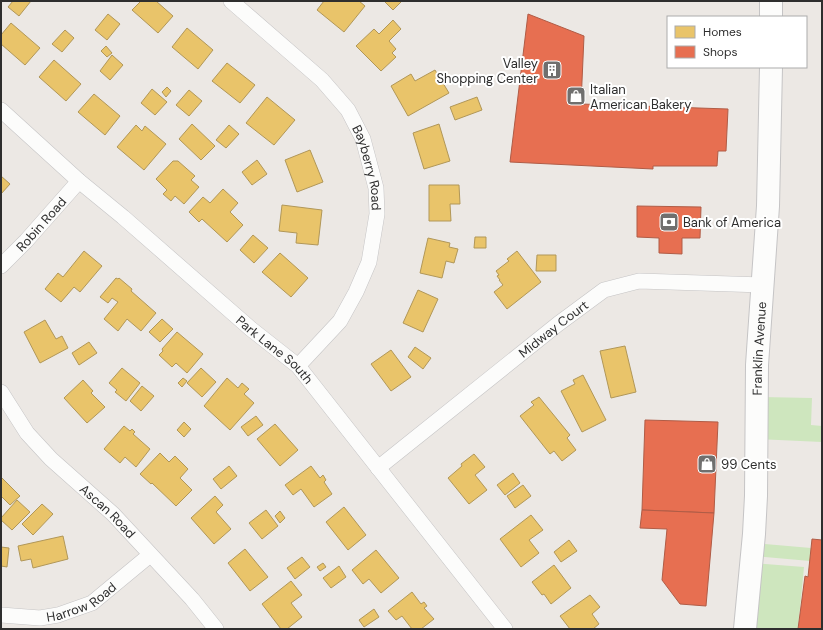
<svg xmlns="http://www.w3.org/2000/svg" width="823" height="630" font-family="'DM Sans',sans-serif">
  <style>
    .green { fill: #cee6be }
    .homes { fill: #e9c46a; stroke: #b19758 }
    .shops { fill: #e76f51; stroke: #b05c46 }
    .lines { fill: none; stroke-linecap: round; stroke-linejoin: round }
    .street-casing { stroke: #c5c4c5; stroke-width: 16 }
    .secondary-casing { stroke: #c5c4c5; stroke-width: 24 }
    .street { stroke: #fcfcfb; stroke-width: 15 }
    .secondary { stroke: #fcfcfb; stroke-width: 22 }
    .labels { text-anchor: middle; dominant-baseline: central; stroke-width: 4; stroke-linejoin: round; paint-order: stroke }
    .poi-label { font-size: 13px; fill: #2e2e2e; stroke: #fff; text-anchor: start }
    .street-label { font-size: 13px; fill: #2e2e2e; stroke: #fff }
  </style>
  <rect width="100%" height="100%" fill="#ece8e4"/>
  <g class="green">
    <path d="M757,397L812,398L811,425L822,426V442L756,439Z"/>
    <path d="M753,543L811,548L810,561L752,556Z"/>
    <path d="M751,563L804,567L798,629H745Z"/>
  </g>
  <g class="homes">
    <path d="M13,1H31L19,16L8,7Z"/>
    <path d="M141,1H156L173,16L158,33L132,10Z"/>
    <path d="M324,1H359L365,6L344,32L317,10Z"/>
    <path d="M384,1H400L401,2L393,10Z"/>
    <path d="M108,14L120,24L107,40L95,30Z"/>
    <path d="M393,20L401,29L389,41L396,49L392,53L396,57L381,71L356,46L374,29L379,34Z"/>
    <path d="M11,23L40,48L25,65L1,44V35Z"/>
    <path d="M187,28L213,50L198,69L172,47Z"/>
    <path d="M65,30L74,38L62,52L52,44Z"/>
    <path d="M106,46L112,53L107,57L101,51Z"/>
    <path d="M112,55L123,65L110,80L100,71Z"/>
    <path d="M54,60L81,84L66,101L39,77Z"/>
    <path d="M227,63L255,85L240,103L212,81Z"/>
    <path d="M435,70L449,93L408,116L391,86L411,74L415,81Z"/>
    <path d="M167,87L171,91L166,97L162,92Z"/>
    <path d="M152,89L167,102L155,115L141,103Z"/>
    <path d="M189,90L202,101L189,116L176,105Z"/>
    <path d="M94,94L120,116L105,135L78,112Z"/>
    <path d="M267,97L295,120L274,145L246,123Z"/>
    <path d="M477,97L482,110L455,120L450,107Z"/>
    <path d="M192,124L215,146L201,160L179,139Z"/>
    <path d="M439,124L450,161L424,169L413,133Z"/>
    <path d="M136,125L142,131L145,126L166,144L144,170L117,147Z"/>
    <path d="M229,125L239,134L226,148L216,140Z"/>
    <path d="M310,150L323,182L297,192L285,160Z"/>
    <path d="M257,160L267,174L252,185L242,172Z"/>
    <path d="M173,161H178L195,176L191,180L199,187L184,204L175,196L171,201L163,194L167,190L156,179Z"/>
    <path d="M1,176L10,184L1,194Z"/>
    <path d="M429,185H459L460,204H450L451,221H429Z"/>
    <path d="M223,189L238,203L230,212L243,225L227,242L202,219L199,222L189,212L203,197L210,203Z"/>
    <path d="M282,205L322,210L318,245L296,243L297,233L279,231Z"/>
    <path d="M253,235L268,248L254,263L240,250Z"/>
    <path d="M475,237H486V248H474Z"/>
    <path d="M428,238L450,243L449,247L458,249L454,263L446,261L442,278L420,273Z"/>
    <path d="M84,251L102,266L80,292L74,287L61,302L45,289L58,273L63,277Z"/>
    <path d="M517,251L541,282L507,309L494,292L503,285L499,280H500L497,276L499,275L496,271L509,261L507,259Z"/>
    <path d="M280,253L308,278L291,297L262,272Z"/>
    <path d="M537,255H556V271H536Z"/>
    <path d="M116,278L118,279L119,278L132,289L131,291L156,313L141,331L127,319L118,331L104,319L118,302L112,298L108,303L100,297Z"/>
    <path d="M418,290L438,299L423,332L403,323Z"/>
    <path d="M162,319L173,329L160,342L149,332Z"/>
    <path d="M45,320L56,339L62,336L68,348L40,363L24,332Z"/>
    <path d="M177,332L203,354L187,373L176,363L172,367L159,355L163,351L162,349Z"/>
    <path d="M89,342L97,353L79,365L72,353Z"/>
    <path d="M625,346L636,392L611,398L600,351Z"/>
    <path d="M415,347L431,358L423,369L408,357Z"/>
    <path d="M391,350L411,377L391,391L371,364Z"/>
    <path d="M122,368L140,383L126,401L115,392L117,390L109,383Z"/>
    <path d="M201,368L216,382L202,397L187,383Z"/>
    <path d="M583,375L606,420L582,432L561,391L575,384L573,380Z"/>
    <path d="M183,378L187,381L182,387L178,383Z"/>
    <path d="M227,378L238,388L242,383L249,389L244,394L254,403L230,430L204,406Z"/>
    <path d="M83,380L93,391L91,393L105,407L87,423L64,398Z"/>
    <path d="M142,386L154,396L141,411L130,401Z"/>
    <path d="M539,397L570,435L567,438L576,450L562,461L554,451L550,454L520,416L534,405L531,402Z"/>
    <path d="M256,416L263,425L248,436L241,427Z"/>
    <path d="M184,422L191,429L184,437L177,430Z"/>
    <path d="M275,424L298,450L280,466L257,439Z"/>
    <path d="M124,426L130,431L132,429L135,432L133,434L150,449L136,467L125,457L120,463L104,449Z"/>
    <path d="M160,453L169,462L175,456L188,469L180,478L192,490L176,506L152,483L151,484L140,474Z"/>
    <path d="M474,454L485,467L475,475L487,490L469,504L448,478L462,466L461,464Z"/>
    <path d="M229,466L237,476L221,489L213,479Z"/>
    <path d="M311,466L320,478L323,475L326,480L324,482L332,494L314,507L301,489L293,495L285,485Z"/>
    <path d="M513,473L520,483L505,495L497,485Z"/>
    <path d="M1,477L20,496L10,505L1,496Z"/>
    <path d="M523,485L531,496L515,508L507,496Z"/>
    <path d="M215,496L223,505L216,512L231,529L214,544L191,518Z"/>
    <path d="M17,500L30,512L12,530L1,520V518Z"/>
    <path d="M42,504L53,514L33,535L22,524Z"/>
    <path d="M344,507L366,535L348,550L326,522Z"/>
    <path d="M266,510L278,526L262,539L249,523Z"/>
    <path d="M280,511L285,518L280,523L275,516Z"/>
    <path d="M531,515L543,530L529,540L539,553L521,567L500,539Z"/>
    <path d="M63,536L68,559L33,568L31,559L21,561L18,546Z"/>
    <path d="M569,540L577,551L561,562L554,552Z"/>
    <path d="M1,547L9,548L7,567L1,566Z"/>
    <path d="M245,549L268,577L250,591L228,563Z"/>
    <path d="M376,550L399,578L381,593L369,579L363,584L352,570Z"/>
    <path d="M302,557L310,567L295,579L287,568Z"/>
    <path d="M323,563L326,567L320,571L317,567Z"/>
    <path d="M554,565L571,588L551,604L544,594L542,595L532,582Z"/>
    <path d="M339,566L346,577L331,588L323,578Z"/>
    <path d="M291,581L302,595L291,603L302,617L287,629H281L262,604Z"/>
    <path d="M412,592L421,604L424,602L427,606L424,608L434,619L421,629H412L402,616L396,620L388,611Z"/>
    <path d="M590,595L600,607L592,614L599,624L593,629H570L560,616Z"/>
    <path d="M374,609L379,617L364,627L359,620Z"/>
  </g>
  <g class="shops">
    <path d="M528,14L584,36L581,104L728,109L726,151H718L717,166H653V169L510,162Z"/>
    <path d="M637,206L701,207L700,238H682V254L659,253V238L637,237Z"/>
    <path d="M645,420L718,422L714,513L642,510Z"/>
    <path d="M642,510L714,513L706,606L680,604L662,580L667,529L640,528Z"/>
    <path d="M812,539L822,540V629H798L805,576L808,577Z"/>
  </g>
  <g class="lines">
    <g class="street-casing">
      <g id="street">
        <path id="s1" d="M231,1L322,80L348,110L363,139L376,188L377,214L369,262L356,292L340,321L298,366"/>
        <path id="s2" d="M1,110L79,181L123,217L251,329L298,366L505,629"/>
        <path id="s3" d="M1,266L26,241L79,181"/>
        <path id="s4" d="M1,392L27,433L51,459L113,514L192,599L216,629"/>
        <path id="s5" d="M378,468L558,324L604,290L639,281L763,285"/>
        <path id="s6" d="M1,615L40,618L58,615L92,603L150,555"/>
      </g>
    </g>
    <g class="secondary-casing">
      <g id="secondary">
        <path d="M771,1V17"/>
        <path id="s7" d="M745,629L754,534L756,496L757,365L768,206L771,67"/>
      </g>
    </g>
    <use href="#street" class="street"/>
    <use href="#secondary" class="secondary"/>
  </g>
  <defs>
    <g id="building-square" transform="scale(1)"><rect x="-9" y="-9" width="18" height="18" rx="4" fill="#706f6e" stroke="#fff"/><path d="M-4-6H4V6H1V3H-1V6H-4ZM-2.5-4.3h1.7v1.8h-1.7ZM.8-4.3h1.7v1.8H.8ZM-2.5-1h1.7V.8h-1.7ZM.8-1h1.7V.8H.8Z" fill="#fff"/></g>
    <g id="shop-square" transform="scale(1)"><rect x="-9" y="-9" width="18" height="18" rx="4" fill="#706f6e" stroke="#fff"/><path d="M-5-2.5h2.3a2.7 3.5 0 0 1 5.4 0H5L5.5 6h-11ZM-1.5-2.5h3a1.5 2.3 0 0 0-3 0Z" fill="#fff"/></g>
    <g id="bank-square" transform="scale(1)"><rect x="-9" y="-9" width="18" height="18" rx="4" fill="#706f6e" stroke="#fff"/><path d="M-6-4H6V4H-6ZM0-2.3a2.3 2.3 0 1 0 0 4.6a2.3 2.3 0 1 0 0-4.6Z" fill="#fff"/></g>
  </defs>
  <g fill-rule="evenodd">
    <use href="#building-square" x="552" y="70"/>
    <use href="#shop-square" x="576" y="96"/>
    <use href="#bank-square" x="669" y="222"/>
    <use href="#shop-square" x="707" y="464"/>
  </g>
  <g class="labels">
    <g class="poi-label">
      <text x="538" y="63" text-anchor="end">Valley<tspan x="538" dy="15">Shopping Center</tspan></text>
      <text x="590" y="89">Italian<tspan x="590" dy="15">American Bakery</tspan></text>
      <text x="683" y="222">Bank of America</text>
      <text x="721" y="464">99 Cents</text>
    </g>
    <g class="street-label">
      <text stroke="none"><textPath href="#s1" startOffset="222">Bayberry Road</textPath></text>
      <text stroke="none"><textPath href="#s3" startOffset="58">Robin Road</textPath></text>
      <text stroke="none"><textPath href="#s5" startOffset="224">Midway Court</textPath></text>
      <text stroke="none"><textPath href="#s7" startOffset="281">Franklin Avenue</textPath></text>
      <text stroke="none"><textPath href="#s2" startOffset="364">Park Lane South</textPath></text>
      <text stroke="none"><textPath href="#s4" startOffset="161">Ascan Road</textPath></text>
      <text stroke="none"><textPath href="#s6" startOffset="84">Harrow Road</textPath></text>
    </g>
  </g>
  <rect width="823" height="630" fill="none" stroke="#2e2e2e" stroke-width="4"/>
  <rect x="667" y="16" width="140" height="52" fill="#ffffff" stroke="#ababab"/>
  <rect x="675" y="26" width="20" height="12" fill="#e9c46a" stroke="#ababab"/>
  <text x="703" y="36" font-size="12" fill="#2e2e2e">Homes</text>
  <rect x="675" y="46" width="20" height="12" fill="#e76f51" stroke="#ababab"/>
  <text x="703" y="56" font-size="12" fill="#2e2e2e">Shops</text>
</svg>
